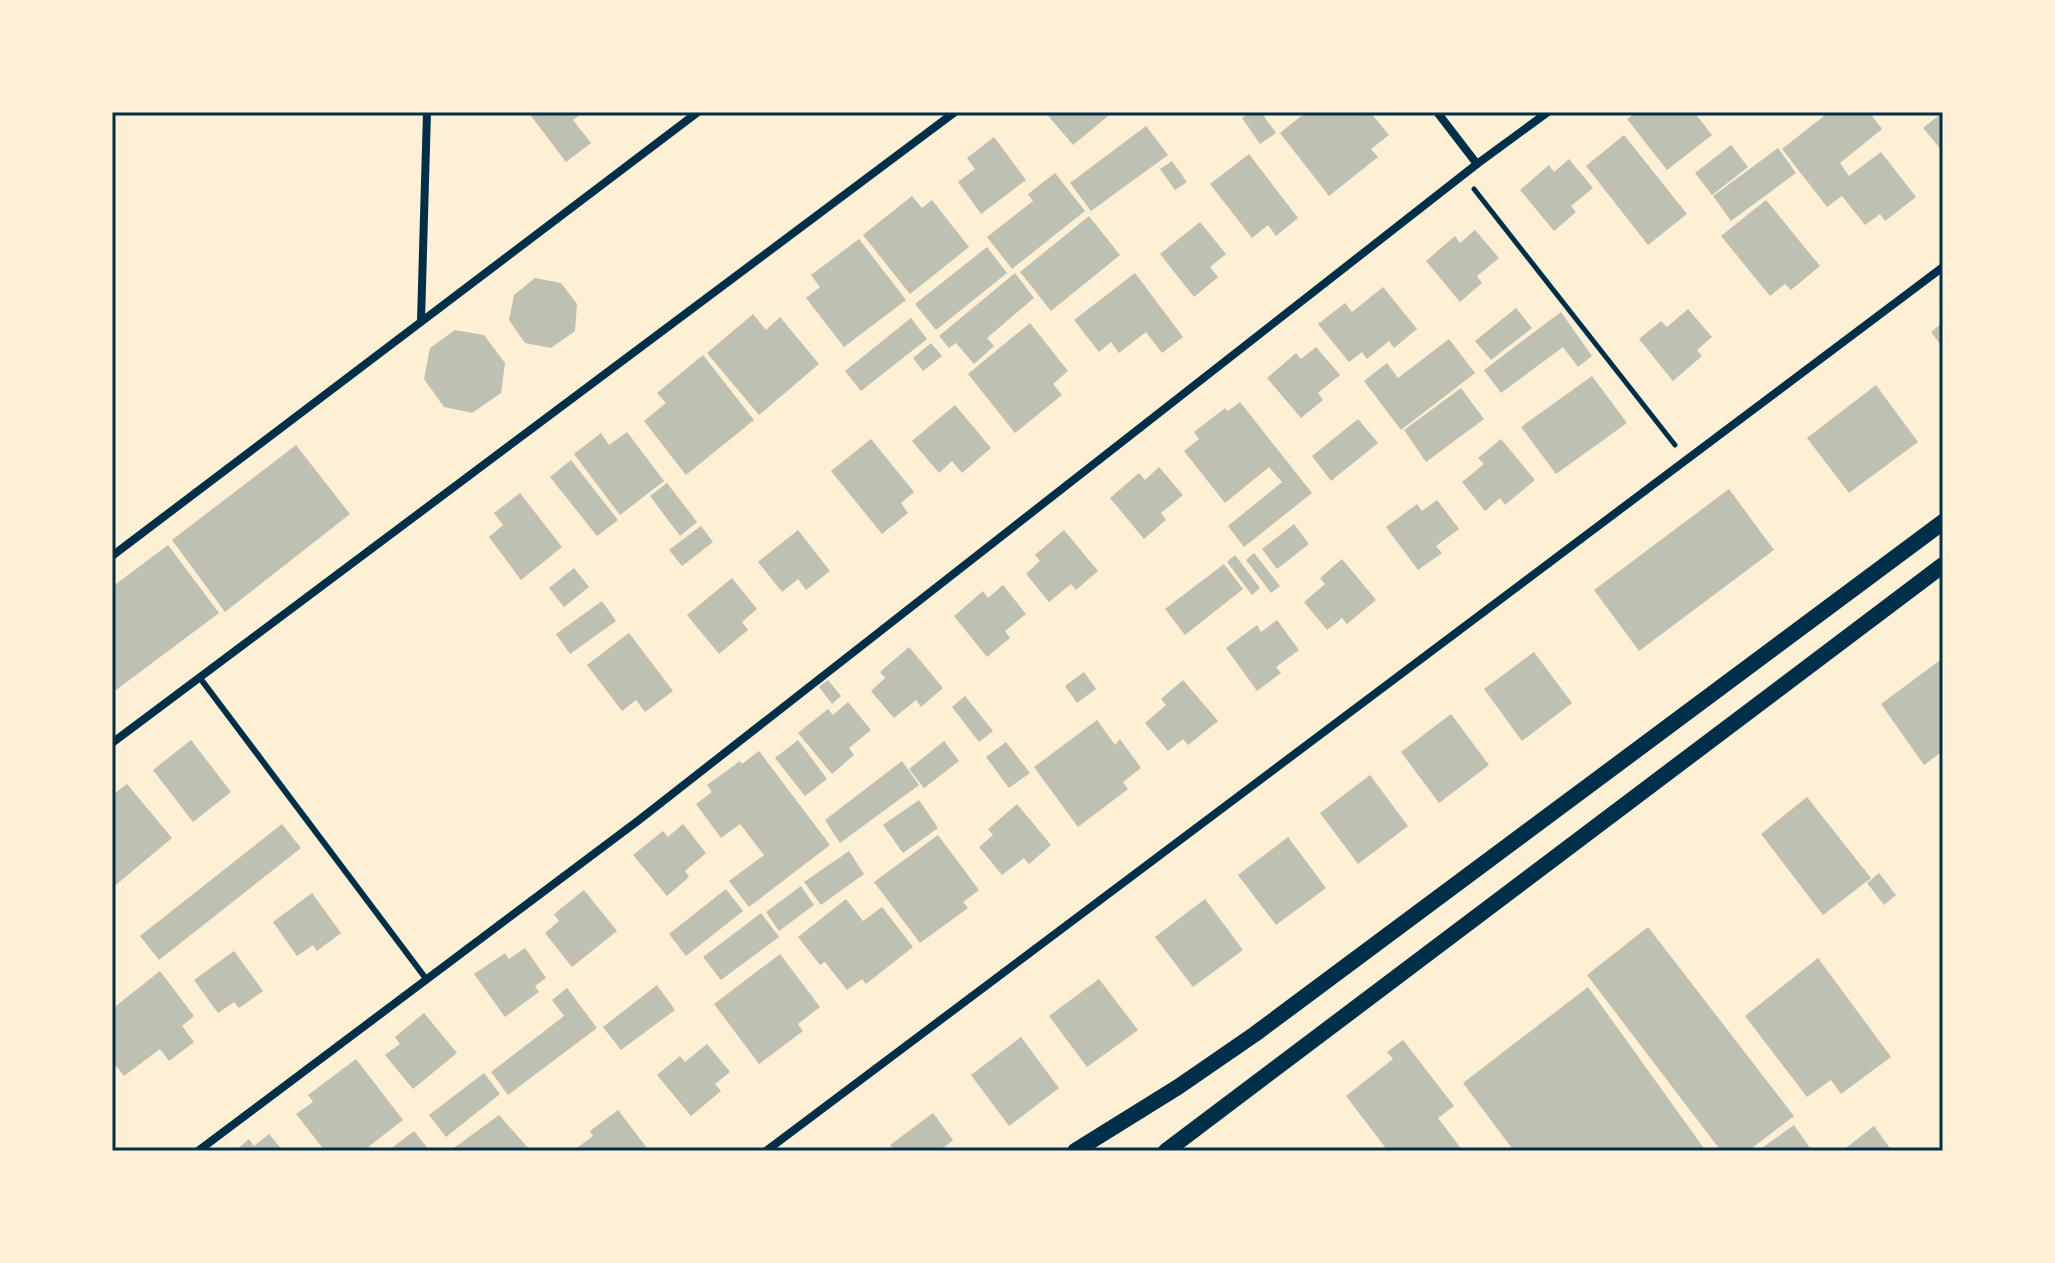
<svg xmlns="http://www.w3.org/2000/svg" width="2055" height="1263" font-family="'Asap Condensed',sans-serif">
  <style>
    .building { fill: #bec0b2 }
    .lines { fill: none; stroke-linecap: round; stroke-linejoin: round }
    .path { stroke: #003049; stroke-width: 5 }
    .service { stroke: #003049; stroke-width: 6 }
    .minor { stroke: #003049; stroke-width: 8 }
    .secondary { stroke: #003049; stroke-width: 16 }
    .neatline { fill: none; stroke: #003049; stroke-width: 3 }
  </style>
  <rect width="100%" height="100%" fill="#fdf0d5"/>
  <g class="building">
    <path d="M528,112H584L573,120L591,143L566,162Z"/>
    <path d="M1045,112H1113L1073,145Z"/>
    <path d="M1251,112H1261L1276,133L1260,144L1242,118Z"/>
    <path d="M1306,112H1370L1389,135L1371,149L1378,157L1329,196L1280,133Z"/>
    <path d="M1637,112H1694L1712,135L1667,170L1627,119Z"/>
    <path d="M1829,112H1869L1882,129L1840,163L1849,176L1881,152L1916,197L1885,221L1880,214L1865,225L1842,196L1827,207L1782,149Z"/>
    <path d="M1943,112V152L1923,128Z"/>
    <path d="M1146,126L1168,155L1091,211L1070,183Z"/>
    <path d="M1624,135L1687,214L1648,245L1586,166Z"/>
    <path d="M994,137L1026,180L981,214L958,182L975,169L967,158Z"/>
    <path d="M1731,145L1748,167L1712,195L1695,173Z"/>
    <path d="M1778,148L1796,173L1731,221L1713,196Z"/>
    <path d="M1249,154L1298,218L1276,236L1268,225L1252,238L1210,184Z"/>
    <path d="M1569,159L1593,188L1571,206L1576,212L1554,231L1520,190L1549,165L1554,172Z"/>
    <path d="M1172,161L1187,182L1175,190L1160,169Z"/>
    <path d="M1055,173L1085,211L1012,269L987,237L1033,201L1028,194Z"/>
    <path d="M912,196L922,208L932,200L969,247L910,294L863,235Z"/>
    <path d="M1766,200L1820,266L1791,290L1785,284L1770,296L1721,236Z"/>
    <path d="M1089,216L1120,255L1051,311L1020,272Z"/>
    <path d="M1200,222L1226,254L1210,267L1218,277L1194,297L1160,254Z"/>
    <path d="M1475,230L1499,258L1477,276L1482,283L1460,302L1426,261L1455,236L1460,243Z"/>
    <path d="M859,239L906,300L844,347L806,298L820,287L811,275Z"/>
    <path d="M987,247L1007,273L936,330L915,304Z"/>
    <path d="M1015,273L1034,298L987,338L994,346L974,364L956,343L949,348L939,336Z"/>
    <path d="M1135,273L1183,337L1162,353L1146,332L1119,353L1111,342L1099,352L1074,320Z"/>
    <path d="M535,278L561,283L577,304L575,331L551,348L525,343L509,320L514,295Z"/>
    <path d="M1383,287L1417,329L1394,348L1389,341L1367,359L1362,352L1349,362L1318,324L1345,303L1352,312Z"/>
    <path d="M1516,308L1532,328L1491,360L1475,341Z"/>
    <path d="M1688,309L1712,337L1697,350L1702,356L1673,381L1639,339L1661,321L1667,327Z"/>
    <path d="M1561,312L1592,356L1578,367L1563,347L1501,393L1484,370Z"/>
    <path d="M753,314L766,330L780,317L819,364L759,415L707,353Z"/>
    <path d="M911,318L927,339L861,391L845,371Z"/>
    <path d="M1943,322V348L1931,332Z"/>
    <path d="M1030,323L1068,371L1053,384L1062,395L1015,433L968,374Z"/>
    <path d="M455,330L484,335L505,363L501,393L472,413L444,407L424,379L430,348Z"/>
    <path d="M1449,339L1475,373L1401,430L1364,381L1387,363L1398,378Z"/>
    <path d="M931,343L942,356L923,371L913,358Z"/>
    <path d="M1316,347L1340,375L1318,393L1323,400L1301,418L1267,378L1296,353L1301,359Z"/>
    <path d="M703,355L754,420L686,475L644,421L666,403L657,393Z"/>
    <path d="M1592,376L1627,423L1556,474L1521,427Z"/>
    <path d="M1876,385L1918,442L1849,493L1807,438Z"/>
    <path d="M1461,388L1484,419L1426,462L1404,430Z"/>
    <path d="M1240,402L1312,493L1244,547L1228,526L1282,482L1269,467L1225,503L1184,451L1199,439L1194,432L1225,408L1228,411Z"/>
    <path d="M955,405L991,448L962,473L952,461L939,473L912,441Z"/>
    <path d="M1358,419L1378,443L1331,481L1312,456Z"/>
    <path d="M627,432L664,481L620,515L574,454L601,433L609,445Z"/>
    <path d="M871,439L914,492L901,503L908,513L882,534L831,471Z"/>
    <path d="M1501,439L1535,480L1505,505L1500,498L1485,511L1462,482L1484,464L1478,458Z"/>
    <path d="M296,445L350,514L225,612L172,540Z"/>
    <path d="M571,460L618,520L597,536L550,477Z"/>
    <path d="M1159,467L1183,495L1161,513L1166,520L1144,539L1110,498L1139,473L1145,480Z"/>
    <path d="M667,483L697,522L680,536L650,496Z"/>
    <path d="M1729,489L1774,550L1639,651L1594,590Z"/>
    <path d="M520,493L562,547L521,580L489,537L503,525L494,513Z"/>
    <path d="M1437,500L1459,529L1436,546L1442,553L1418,570L1386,527L1417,504L1422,511Z"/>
    <path d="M1294,524L1309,544L1277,569L1262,549Z"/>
    <path d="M701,526L713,542L682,566L669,550Z"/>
    <path d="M798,530L830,571L806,590L798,579L782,592L758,562Z"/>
    <path d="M1064,530L1098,571L1076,590L1071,584L1049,602L1026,574L1040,561L1035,555Z"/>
    <path d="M168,545L219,613L112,693V587Z"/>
    <path d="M1254,553L1280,586L1271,593L1246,560Z"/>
    <path d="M1235,555L1260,588L1252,595L1227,562Z"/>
    <path d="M1342,559L1376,600L1347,624L1342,618L1327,630L1304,602L1325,584L1320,578Z"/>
    <path d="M1224,564L1243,589L1185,635L1165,609Z"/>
    <path d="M574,568L589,587L564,607L549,588Z"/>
    <path d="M732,578L757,609L742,622L748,630L719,654L687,615Z"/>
    <path d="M1003,585L1026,614L1005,631L1010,638L987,657L954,616L983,591L988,598Z"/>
    <path d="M602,601L616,621L570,654L556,634Z"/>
    <path d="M1277,620L1299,650L1276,667L1281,673L1257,691L1226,648L1257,625L1261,632Z"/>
    <path d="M629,633L673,691L645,712L636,700L622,711L587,665Z"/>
    <path d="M909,647L943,688L921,707L916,700L894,718L871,691L885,678L880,672Z"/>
    <path d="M1534,652L1572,703L1522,741L1484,689Z"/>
    <path d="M1943,658V751L1924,765L1881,704Z"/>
    <path d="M1084,672L1096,689L1077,703L1065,686Z"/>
    <path d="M828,680L841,696L832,704L819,687Z"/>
    <path d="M1183,680L1218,721L1188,745L1183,739L1168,751L1145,723L1166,705L1161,699Z"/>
    <path d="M965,696L993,731L979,742L952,707Z"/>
    <path d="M848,702L871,730L849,748L854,755L832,774L798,733L828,709L833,715Z"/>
    <path d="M1451,714L1489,765L1439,803L1401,752Z"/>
    <path d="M1097,720L1115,745L1120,739L1141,768L1123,782L1128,789L1078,827L1034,767Z"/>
    <path d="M191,740L231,792L193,822L153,770Z"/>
    <path d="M798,740L827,779L805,796L775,758Z"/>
    <path d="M944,741L959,761L924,788L909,769Z"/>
    <path d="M1006,742L1030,773L1009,788L986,757Z"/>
    <path d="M759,751L830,845L749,907L729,881L764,855L740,824L721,838L696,804L712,792L707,785L740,761L742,764Z"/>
    <path d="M902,761L919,785L840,843L825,820Z"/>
    <path d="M1370,775L1408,826L1358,864L1320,813Z"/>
    <path d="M127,784L172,838L112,888V793H115Z"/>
    <path d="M1807,797L1871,878L1823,915L1761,834Z"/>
    <path d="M919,800L938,828L903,853L883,825Z"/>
    <path d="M1017,804L1051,845L1029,864L1024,858L1002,875L979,847L993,835L988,829Z"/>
    <path d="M282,824L301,848L159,960L140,936Z"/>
    <path d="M683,824L706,853L685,871L689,877L667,896L633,855L663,831L668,837Z"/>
    <path d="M938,835L979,890L963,902L968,908L920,943L874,882Z"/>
    <path d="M1288,837L1326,888L1276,925L1238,875Z"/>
    <path d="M849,851L864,874L821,905L804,882Z"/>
    <path d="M1879,873L1896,895L1884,905L1867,883Z"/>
    <path d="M801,886L814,905L779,931L766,912Z"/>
    <path d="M726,889L743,911L686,956L669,934Z"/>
    <path d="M584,890L617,931L572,967L545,933L559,921L554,914Z"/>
    <path d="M312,893L341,933L317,951L313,945L297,956L273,922Z"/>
    <path d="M846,899L863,921L882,907L913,947L866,984L862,979L847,990L825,962L820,965L798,937Z"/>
    <path d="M1205,899L1243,950L1193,987L1155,937Z"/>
    <path d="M761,913L779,937L721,980L703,957Z"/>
    <path d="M1648,927L1794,1116L1748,1151H1721L1587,975Z"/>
    <path d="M525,948L546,978L535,986L539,992L505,1017L474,974L505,953L509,959Z"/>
    <path d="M234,951L263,991L239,1008L234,1002L218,1013L194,980Z"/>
    <path d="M780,954L820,1007L798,1024L803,1031L759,1064L714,1004Z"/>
    <path d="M1818,958L1891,1057L1841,1094L1831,1080L1807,1097L1745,1016Z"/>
    <path d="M160,971L194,1016L182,1026L194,1042L169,1061L160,1049L124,1076L112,1061V1009Z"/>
    <path d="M1099,979L1138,1030L1087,1067L1049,1016Z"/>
    <path d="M657,985L675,1010L621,1050L603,1027Z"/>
    <path d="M1588,987L1706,1151H1514L1463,1083Z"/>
    <path d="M567,988L597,1028L508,1095L491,1072L564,1016L552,1000Z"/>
    <path d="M424,1013L457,1053L413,1089L385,1055L400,1044L395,1037Z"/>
    <path d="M1021,1037L1059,1088L1009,1126L971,1075Z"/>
    <path d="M1403,1040L1454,1106L1438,1118L1463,1151H1388L1346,1096L1393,1059L1387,1052Z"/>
    <path d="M707,1044L730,1072L715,1084L721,1091L691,1116L657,1075L680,1056L685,1062Z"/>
    <path d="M356,1059L403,1120L363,1151H325L296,1114L313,1102L308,1095Z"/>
    <path d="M484,1073L500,1094L446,1137L429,1115Z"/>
    <path d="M618,1110L647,1148L644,1151H579L577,1148L593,1136L590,1131Z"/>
    <path d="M933,1113L953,1140L940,1151H895L890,1145Z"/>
    <path d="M499,1115L531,1151H449L458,1145Z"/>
    <path d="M1794,1125L1812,1151H1758Z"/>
    <path d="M1874,1126L1892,1151H1842Z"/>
    <path d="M414,1131L430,1151H388Z"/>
    <path d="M269,1134L283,1151H235L249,1139L254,1146Z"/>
  </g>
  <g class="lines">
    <path class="path" d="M1474,189L1675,445"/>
    <path class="service" d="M200,678L427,980"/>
    <g class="minor">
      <path d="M1437,112L1477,164"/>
      <path d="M421,321L427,112"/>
      <path d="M112,556L698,112"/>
      <path d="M112,743L955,112"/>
      <path d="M198,1151L639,820L1477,164L1548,112"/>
      <path d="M766,1151L1943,267"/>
    </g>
    <g class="secondary">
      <path d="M1075,1151L1178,1087L1255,1034L1943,522"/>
      <path d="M1166,1151L1943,565"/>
    </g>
  </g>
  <rect width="2055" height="1263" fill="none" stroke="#fdf0d5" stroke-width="228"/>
  <rect x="114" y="114" width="1827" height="1035" class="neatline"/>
</svg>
